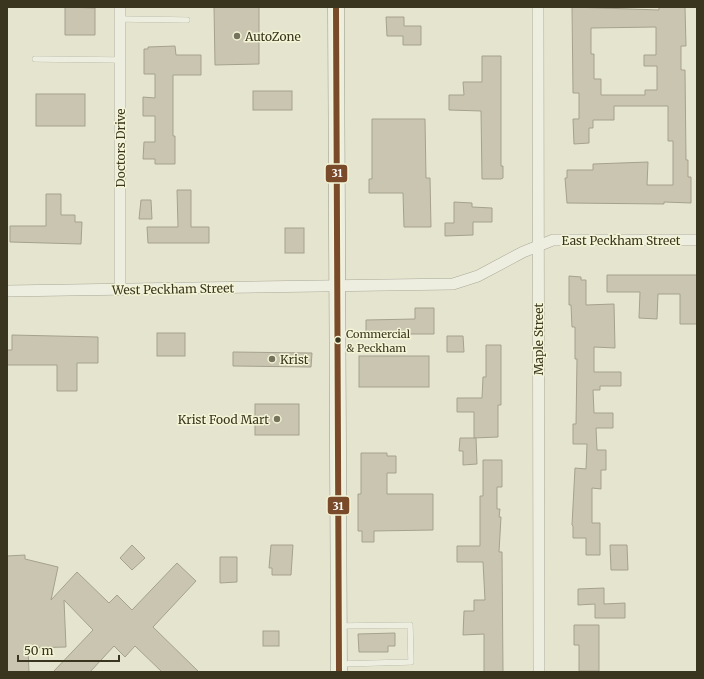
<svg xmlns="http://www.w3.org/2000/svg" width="704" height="679" font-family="Merriweather,serif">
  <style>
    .building { fill: #c9c5b0; stroke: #a5a18e; fill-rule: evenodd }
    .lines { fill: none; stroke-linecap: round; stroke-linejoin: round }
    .lane-casing { stroke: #aaa998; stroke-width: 6 }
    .street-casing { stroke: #aaa998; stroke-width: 12 }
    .secondary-casing { stroke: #9a9988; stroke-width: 17 }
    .lane { stroke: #edeee0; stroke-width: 5.5 }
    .street { stroke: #edeee0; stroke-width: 11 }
    .secondary { stroke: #edeee0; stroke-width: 16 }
    .bus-1-casing { stroke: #f4f5d6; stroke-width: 9 }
    .bus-1 { stroke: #7a4b2a; stroke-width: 6 }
    .poi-dot { fill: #76735d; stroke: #f4f5d6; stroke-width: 1.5 }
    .bus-dot { fill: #3a351f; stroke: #f4f5d6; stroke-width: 1.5 }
    .labels { text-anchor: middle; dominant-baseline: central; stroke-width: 3; stroke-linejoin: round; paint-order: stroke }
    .bus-label { font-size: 11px; fill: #3a351f; stroke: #f4f5d6; text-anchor: start }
    .poi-label { font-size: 12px; fill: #3a351f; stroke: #f4f5d6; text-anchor: start }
    .street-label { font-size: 12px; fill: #3a351f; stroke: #f4f5d6 }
    .line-badge { stroke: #f4f5d6; stroke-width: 1.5 }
    .badge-label { font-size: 11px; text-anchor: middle; font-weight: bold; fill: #fff }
  </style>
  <rect width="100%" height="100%" fill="#e5e5cf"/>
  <g class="building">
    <path d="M65,7L95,8V35H65Z"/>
    <path d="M214,7H259V64L215,65Z"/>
    <path d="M572,7L659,10V7H685L686,46H681V70H685L686,160H688V177H691V203L664,202V204L567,203L565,178H567V170H593V164L648,162L647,185H673V141H668V106H614V120H593V128H589V143L574,144L573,119H579V93H573ZM656,27V55H644V66H657V90H645V95H601V79H594V54H591V28Z"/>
    <path d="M386,17H404V26H421V45H403V36H387Z"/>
    <path d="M175,46L176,55H201V75H173V136H175V164H155V159H143L144,142H155V116H143V97L155,98V74H144V49H148V47Z"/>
    <path d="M482,56H501V166H503V178L501,179H482L481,111L449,110V95H464L463,82H482Z"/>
    <rect x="253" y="91" width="39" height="19"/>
    <rect x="36" y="94" width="49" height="32"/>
    <path d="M372,119H425L426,178H430L431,227H404L403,193H369V179H372Z"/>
    <path d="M177,190H191V227H209V243H148L147,227H178Z"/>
    <path d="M46,194H61V215H75V222H82L81,244L10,242V226H46Z"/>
    <path d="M141,200H151L152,219H139Z"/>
    <path d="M454,202L472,203V207L492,208V222H473V235L445,236V223H454Z"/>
    <rect x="285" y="228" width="19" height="25"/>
    <path d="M607,275H697V324H680V294H658L657,319L639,318L640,292H607Z"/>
    <path d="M569,276L581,277V280H586V305L614,304L615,348L594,347V372H621V386H600V390H593L594,413H613V428H596L597,450H606V470H601V489L592,488V523H600V555H586V538H573V526L572,525L575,468L586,469L587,444H573V424H576L577,359H575V327H572L571,305H569Z"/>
    <path d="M415,308H434V334H366V320L415,319Z"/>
    <rect x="157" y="333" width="28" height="23"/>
    <path d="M12,335L98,337V363H77V391H57V365H7V350H12Z"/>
    <path d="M447,336H463L464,352H447Z"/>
    <path d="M486,345H501V405H498V437L474,438V412H457V398H482L483,377H486Z"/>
    <path d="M233,352L312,353L311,367L233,366Z"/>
    <rect x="359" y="356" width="70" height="31"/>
    <rect x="255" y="404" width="44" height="31"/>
    <path d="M460,438H476L477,464L463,465V451H459Z"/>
    <path d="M361,453H387V456H396V473H387V494H433V530L374,531V542H362V531H358V494H361Z"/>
    <path d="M483,460H502V487H497V509H500L499,517H501L499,552H502L503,672H484V634L463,635L464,611H474V600H485L483,562H457V546H480V496H483Z"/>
    <path d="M132,545L145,558L132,570L120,558Z"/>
    <path d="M271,545H293L291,575H272V568H269Z"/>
    <path d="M610,545H627L628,570H611Z"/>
    <path d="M25,555V559L58,567L51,600L77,572L109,603L117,595L132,610L177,563L196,581L153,627L199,672H162L135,646L125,657L114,646L90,672H53L93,630L64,600L66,647L28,648L29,672H7V556Z"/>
    <path d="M220,557H237V582L220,583Z"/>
    <path d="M604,588V604L625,603V618H595V604L578,605V589Z"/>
    <path d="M574,625H599V671H579V645H574Z"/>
    <rect x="263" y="631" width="16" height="15"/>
    <path d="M395,633V646H388V652H359L358,634Z"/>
  </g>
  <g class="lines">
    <g class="lane-casing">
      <g id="lane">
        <path d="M120,19L187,20"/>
        <path d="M35,59L120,60"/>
        <path d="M340,626L410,625L411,662L341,664"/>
      </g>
    </g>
    <g class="street-casing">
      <g id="street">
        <path d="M120,7V290"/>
        <path d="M538,7L539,672"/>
        <path d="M7,291L453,284L478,276L523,252L553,240H697"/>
      </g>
    </g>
    <g class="secondary-casing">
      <path id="secondary" d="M336,7L339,672"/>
    </g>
    <use href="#lane" class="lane"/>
    <use href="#street" class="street"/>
    <use href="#secondary" class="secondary"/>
    <g class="bus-1-casing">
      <path id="bus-1" d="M336,7L339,672"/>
    </g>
    <use href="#bus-1" class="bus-1"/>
  </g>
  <g class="poi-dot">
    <circle cx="237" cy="36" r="4"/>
    <circle cx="272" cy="359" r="4"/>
    <circle cx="277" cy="419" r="4"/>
  </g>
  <circle class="bus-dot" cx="338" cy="340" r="3.5"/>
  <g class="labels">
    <g class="bus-label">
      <text x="346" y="334">Commercial<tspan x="346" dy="14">&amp; Peckham</tspan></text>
    </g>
    <g class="poi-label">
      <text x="245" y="36">AutoZone</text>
      <text x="280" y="359">Krist</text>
      <text x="269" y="419" text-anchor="end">Krist Food Mart</text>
    </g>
    <g class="street-label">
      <text transform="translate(120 148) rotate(-90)">Doctors Drive</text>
      <text x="621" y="240">East Peckham Street</text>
      <text transform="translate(173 289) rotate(-1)">West Peckham Street</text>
      <text transform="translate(538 339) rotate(-90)">Maple Street</text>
    </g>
  </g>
  <g class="line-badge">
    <rect x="325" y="164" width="23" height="19" rx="4" fill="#7a4b2a"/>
    <rect x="327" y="496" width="23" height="19" rx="4" fill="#7a4b2a"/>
  </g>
  <g class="badge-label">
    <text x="337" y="177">31</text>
    <text x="338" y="510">31</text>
  </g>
  <rect width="704" height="679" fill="none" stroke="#3a351f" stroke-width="16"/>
  <path d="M18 655v6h101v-6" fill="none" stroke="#3a351f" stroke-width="2"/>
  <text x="24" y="655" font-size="12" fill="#3a351f" stroke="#f4f5d6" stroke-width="3" paint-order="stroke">50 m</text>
</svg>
